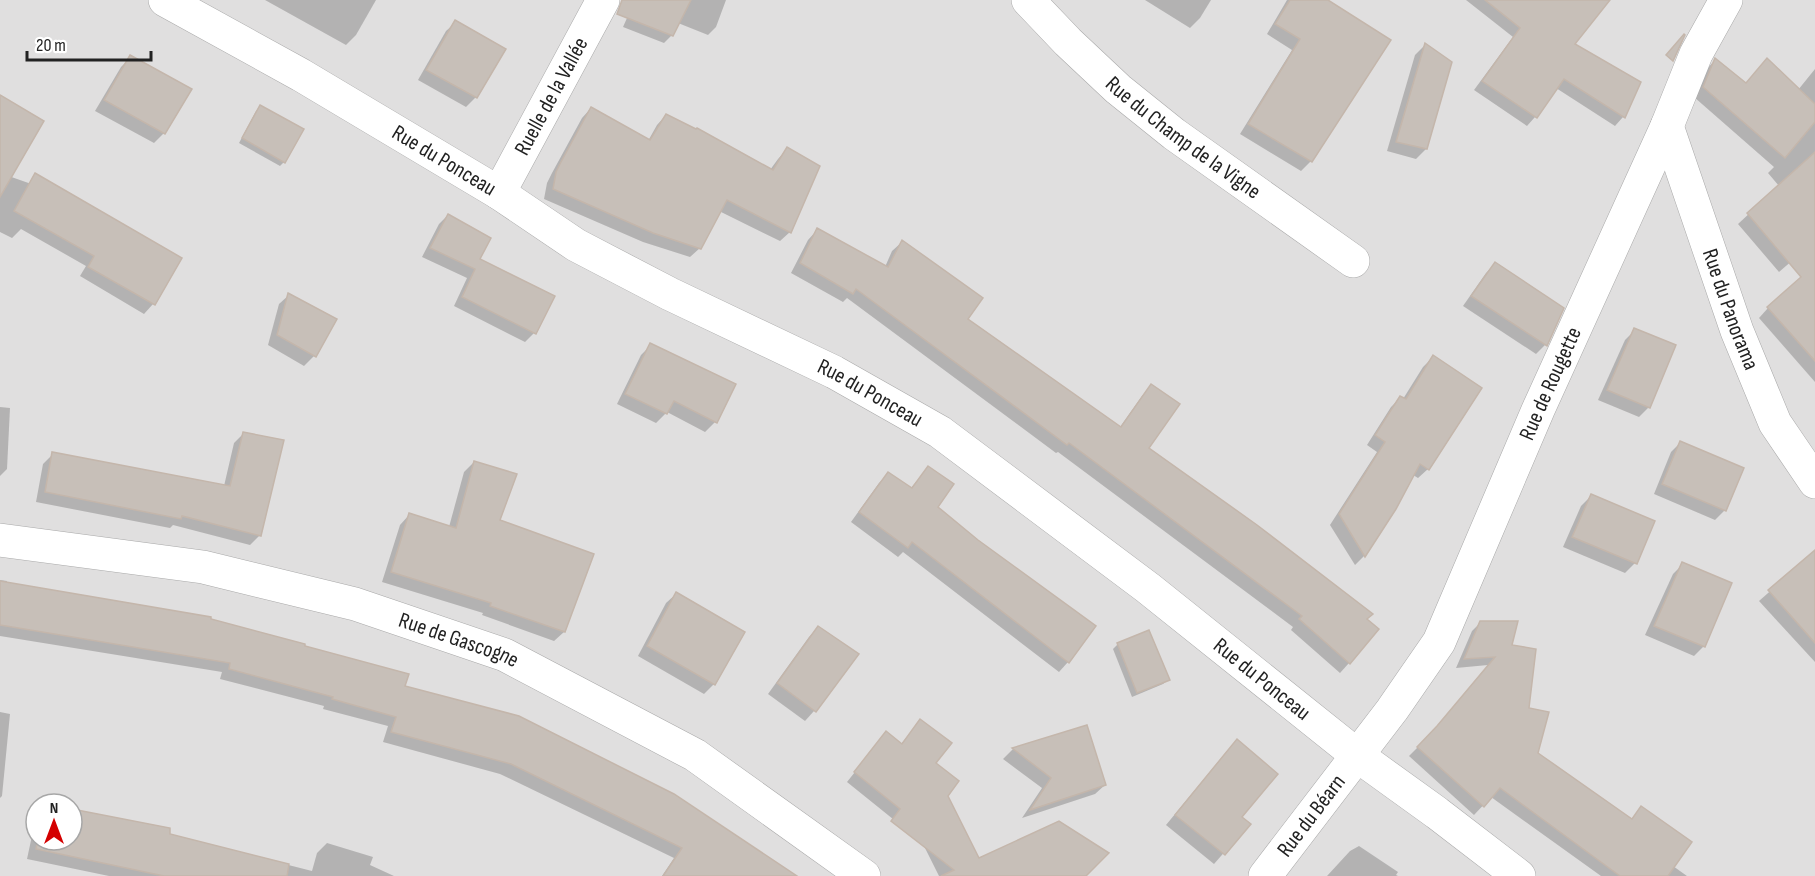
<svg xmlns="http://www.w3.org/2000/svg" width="1815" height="876" font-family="'Sofia Sans Condensed',sans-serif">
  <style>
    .residential { fill: #e0dfdf; fill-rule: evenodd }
    .shadow { fill: #0003 }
    .building { fill: #c7bfb8; stroke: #c4b6ab; stroke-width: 1.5 }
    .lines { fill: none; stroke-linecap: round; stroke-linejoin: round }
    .minor-casing { stroke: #a9a9a9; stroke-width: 34 }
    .minor { stroke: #fff; stroke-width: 33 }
    .labels { text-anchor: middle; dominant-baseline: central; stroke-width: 5; stroke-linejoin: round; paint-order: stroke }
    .street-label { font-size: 22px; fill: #222; stroke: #fff }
  </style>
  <rect width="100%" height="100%" fill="#f2efe9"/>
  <path class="residential" d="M0,0H1815V876H0ZM36,804H72V840H36Z"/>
  <g class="shadow">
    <path d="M265,0H376L356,35L346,45Z"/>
    <path d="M635,0H726L716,27L708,35L678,23L672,35L664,43L623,27Z"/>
    <path d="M1145,0H1211L1200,18L1190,28Z"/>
    <path d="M1287,0H1325L1311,161L1301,171L1240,134L1292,50L1267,34Z"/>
    <path d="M1466,0H1598L1572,44L1639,83L1623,117L1615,126L1556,88L1535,117L1527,126L1474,90L1513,37Z"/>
    <path d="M456,22L476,97L466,107L418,80L446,31Z"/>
    <path d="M1425,45L1426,149L1416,159L1387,151L1415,55Z"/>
    <path d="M131,57L189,89L164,133L154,143L95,111L121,67Z"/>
    <path d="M1715,60L1745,84L1798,90L1815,69V241L1779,272L1738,224L1779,186L1768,173L1774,167L1694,97L1706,70Z"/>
    <path d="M261,106L284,162L280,166L239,143L256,111Z"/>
    <path d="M591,108L648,141L657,125L666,115L770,170L778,159L787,149L790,232L780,241L719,211L700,248L690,257L643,242L544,199L547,183L552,173L582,118Z"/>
    <path d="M0,173L77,200L180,258L153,304L144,314L80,276L86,266L21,229L12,238L0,232Z"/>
    <path d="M448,215L478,260L553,297L534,333L525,342L454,306L467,278L422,257L439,224Z"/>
    <path d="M817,230L885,267L892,251L902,242L966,319L1120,427L1142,396L1152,386L1147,448L1366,619L1349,663L1340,673L1291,630L1293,627L1058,452L1056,453L847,298L843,302L791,273L808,240Z"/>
    <path d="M1495,264L1562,308L1545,345L1536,354L1463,306L1486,273Z"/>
    <path d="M1815,293V382L1759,318L1768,308Z"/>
    <path d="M289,295L335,320L314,356L304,366L268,345L279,304Z"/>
    <path d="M1635,330L1649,407L1639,417L1598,400L1625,340Z"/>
    <path d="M651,345L715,422L705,432L667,412L656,423L617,404L641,355Z"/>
    <path d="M1433,357L1428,469L1418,478L1413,475L1395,508L1364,556L1355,565L1330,525L1377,452L1367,445L1391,407L1400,398L1403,399L1423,367Z"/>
    <path d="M0,407L10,408L7,469L0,476Z"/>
    <path d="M244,433L260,535L250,545L173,525L170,528L36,502L43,464L53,454L224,486L234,443Z"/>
    <path d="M1681,442L1725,510L1715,520L1654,494L1671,452Z"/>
    <path d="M474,462L498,521L592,555L564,632L554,641L482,615L483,613L382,582L400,525L409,515L449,527L464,472Z"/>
    <path d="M928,468L935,507L977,541L1094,627L1068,662L1059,672L903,552L898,557L851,522L879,483L888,474L910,489Z"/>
    <path d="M1591,496L1635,563L1625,573L1563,547L1581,506Z"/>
    <path d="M1802,563L1815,579V662L1759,601Z"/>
    <path d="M1683,564L1704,646L1694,656L1645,635L1673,574Z"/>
    <path d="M0,580L7,581L6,584L209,620L303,647L403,687L792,876H662L674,858L500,774L383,742L388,726L323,709L324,706L220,679L222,672L0,636Z"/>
    <path d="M676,594L714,684L704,694L638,656L666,603Z"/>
    <path d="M1481,622L1510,646L1528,709L1536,754L1631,820L1641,808L1673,866L1687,876H1601L1491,797L1474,815L1409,756L1428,737L1488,665L1456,668L1472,631Z"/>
    <path d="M818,627L814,711L805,721L768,694L809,637Z"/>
    <path d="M1118,644L1168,680L1163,684L1132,697L1113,649Z"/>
    <path d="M0,712L10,714L2,796L0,798Z"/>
    <path d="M920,721L947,796L979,860L1084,876H939L917,832L914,836L847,782L886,733L901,744Z"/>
    <path d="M1086,727L1105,785L1095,794L1022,818L1042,788L1003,759L1013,749Z"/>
    <path d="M1227,751L1240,817L1249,824L1214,864L1166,825Z"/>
    <path d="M72,810L312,871L317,853L327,843L373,857L370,865L394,876H109L27,859L36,817V840H72Z"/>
    <path d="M1359,846L1398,872L1396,875L1398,876H1327L1350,851Z"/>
  </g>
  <g class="building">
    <path d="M622,0H691L673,36L617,14Z"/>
    <path d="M1290,0H1328L1391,40L1312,162L1248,124L1300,39L1275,24Z"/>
    <path d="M1485,0H1610L1575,44L1641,82L1625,118L1564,79L1537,118L1482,81L1520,28Z"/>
    <path d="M455,20L506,49L477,98L426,70Z"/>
    <path d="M1684,34L1685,35L1673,61L1666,55Z"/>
    <path d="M1425,43L1452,62L1427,149L1396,142Z"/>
    <path d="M130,55L192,89L165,134L104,100Z"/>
    <path d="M1715,58L1746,83L1767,58L1815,104V122L1785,158L1703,87Z"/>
    <path d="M0,95L44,121L0,197Z"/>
    <path d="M260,105L304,129L285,163L242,138Z"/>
    <path d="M591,107L650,140L666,114L696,129L697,128L773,170L787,147L820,166L791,233L727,200L701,249L653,233L553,189L556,172L561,162Z"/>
    <path d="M1815,152V361L1767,307L1801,277L1747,213Z"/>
    <path d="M35,173L182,258L155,305L88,267L94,256L14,211Z"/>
    <path d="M448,214L491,238L480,259L555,296L536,334L462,297L475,269L430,248Z"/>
    <path d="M817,228L888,267L902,240L983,298L968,319L1121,427L1151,384L1180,404L1149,448L1257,525L1373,614L1367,619L1379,629L1350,664L1299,619L1302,616L1069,443L1067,445L856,289L853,294L800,263Z"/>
    <path d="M1495,262L1564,308L1547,346L1471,296Z"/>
    <path d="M288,293L337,319L316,357L277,335Z"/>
    <path d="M1634,328L1676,345L1650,408L1607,390Z"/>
    <path d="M650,343L736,384L717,423L674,401L667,414L625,394Z"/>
    <path d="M1433,355L1482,388L1429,470L1420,464L1396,509L1365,557L1339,514L1385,442L1375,435L1400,396L1406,399Z"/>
    <path d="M243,432L284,440L261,536L182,516L181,519L45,492L52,452L230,486Z"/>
    <path d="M1680,441L1744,468L1726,511L1662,484Z"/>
    <path d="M474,461L517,474L500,520L594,554L565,632L490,606L491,603L391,572L409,513L456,528Z"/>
    <path d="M928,466L954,484L938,507L978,540L1096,626L1069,663L912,542L908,548L859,512L888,472L912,488Z"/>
    <path d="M1591,494L1655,521L1637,564L1572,537Z"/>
    <path d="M1815,550V643L1768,590Z"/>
    <path d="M1682,562L1732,583L1705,647L1654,626Z"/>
    <path d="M0,581L211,617V619L305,644V646L409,674L405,686L519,716L674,794L797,876H663L682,848L511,764L391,732L396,717L332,699L333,697L229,669L230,663L0,625Z"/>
    <path d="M676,592L745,632L715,685L647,646Z"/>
    <path d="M1480,621H1518L1512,645L1536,649L1529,708L1549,712L1538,753L1632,819L1641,806L1692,842L1668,876H1620L1500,788L1484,807L1417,747L1437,726L1495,657L1464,659Z"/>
    <path d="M818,626L859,654L816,712L777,683Z"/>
    <path d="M1149,630L1170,680L1137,693L1117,643Z"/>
    <path d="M920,719L952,743L936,763L959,781L948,796L979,858L1059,821L1109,853L1086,876H941L954,870L891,821L900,809L854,772L886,731L902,744Z"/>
    <path d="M1087,725L1106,785L1030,810L1051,778L1012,748Z"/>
    <path d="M1237,739L1278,774L1242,817L1251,824L1225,855L1175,815Z"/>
    <path d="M72,809L170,828V834L289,864L287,876H164L36,849L38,840H72Z"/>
  </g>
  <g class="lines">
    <g class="minor-casing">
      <g id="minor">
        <path id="s1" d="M165,0L301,75L499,193L576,245L670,294L834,372L940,432L1148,588L1358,756L1437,813L1519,876"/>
        <path id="s2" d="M1028,0L1068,42L1118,89L1174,134L1353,261"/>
        <path id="s3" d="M1667,126L1737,331L1775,423L1815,482"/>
        <path id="s4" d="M499,193L603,0"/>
        <path id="s5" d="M0,540L203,567L355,604L505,655L695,755L864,876"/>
        <path id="s6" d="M1265,876L1392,710L1439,642L1538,410L1667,126L1696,54L1726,0"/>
      </g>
    </g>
    <use href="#minor" class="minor"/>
  </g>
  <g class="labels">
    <g class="street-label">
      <text stroke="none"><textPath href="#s4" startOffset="110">Ruelle de la Vallée</textPath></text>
      <text stroke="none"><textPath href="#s2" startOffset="208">Rue du Champ de la Vigne</textPath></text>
      <text stroke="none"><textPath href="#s1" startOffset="322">Rue du Ponceau</textPath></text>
      <text stroke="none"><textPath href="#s3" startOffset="194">Rue du Panorama</textPath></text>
      <text stroke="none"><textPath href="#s6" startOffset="573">Rue de Rougette</textPath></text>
      <text stroke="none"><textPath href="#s1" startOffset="808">Rue du Ponceau</textPath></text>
      <text stroke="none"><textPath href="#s5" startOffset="471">Rue de Gascogne</textPath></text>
      <text stroke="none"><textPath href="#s1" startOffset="1294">Rue du Ponceau</textPath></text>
      <text stroke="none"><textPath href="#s6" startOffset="76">Rue du Béarn</textPath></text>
    </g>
  </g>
  <g transform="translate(54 822)"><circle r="28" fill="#ffffff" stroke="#a7a7a7" stroke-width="1.5"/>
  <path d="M0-4.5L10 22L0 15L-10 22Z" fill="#d40000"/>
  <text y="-9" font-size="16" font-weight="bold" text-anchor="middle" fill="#222222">N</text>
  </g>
  <path d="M27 51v9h124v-9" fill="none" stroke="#222222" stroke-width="3"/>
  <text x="36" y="51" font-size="18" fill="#222222" stroke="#ffffff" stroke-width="4.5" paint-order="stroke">20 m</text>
</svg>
